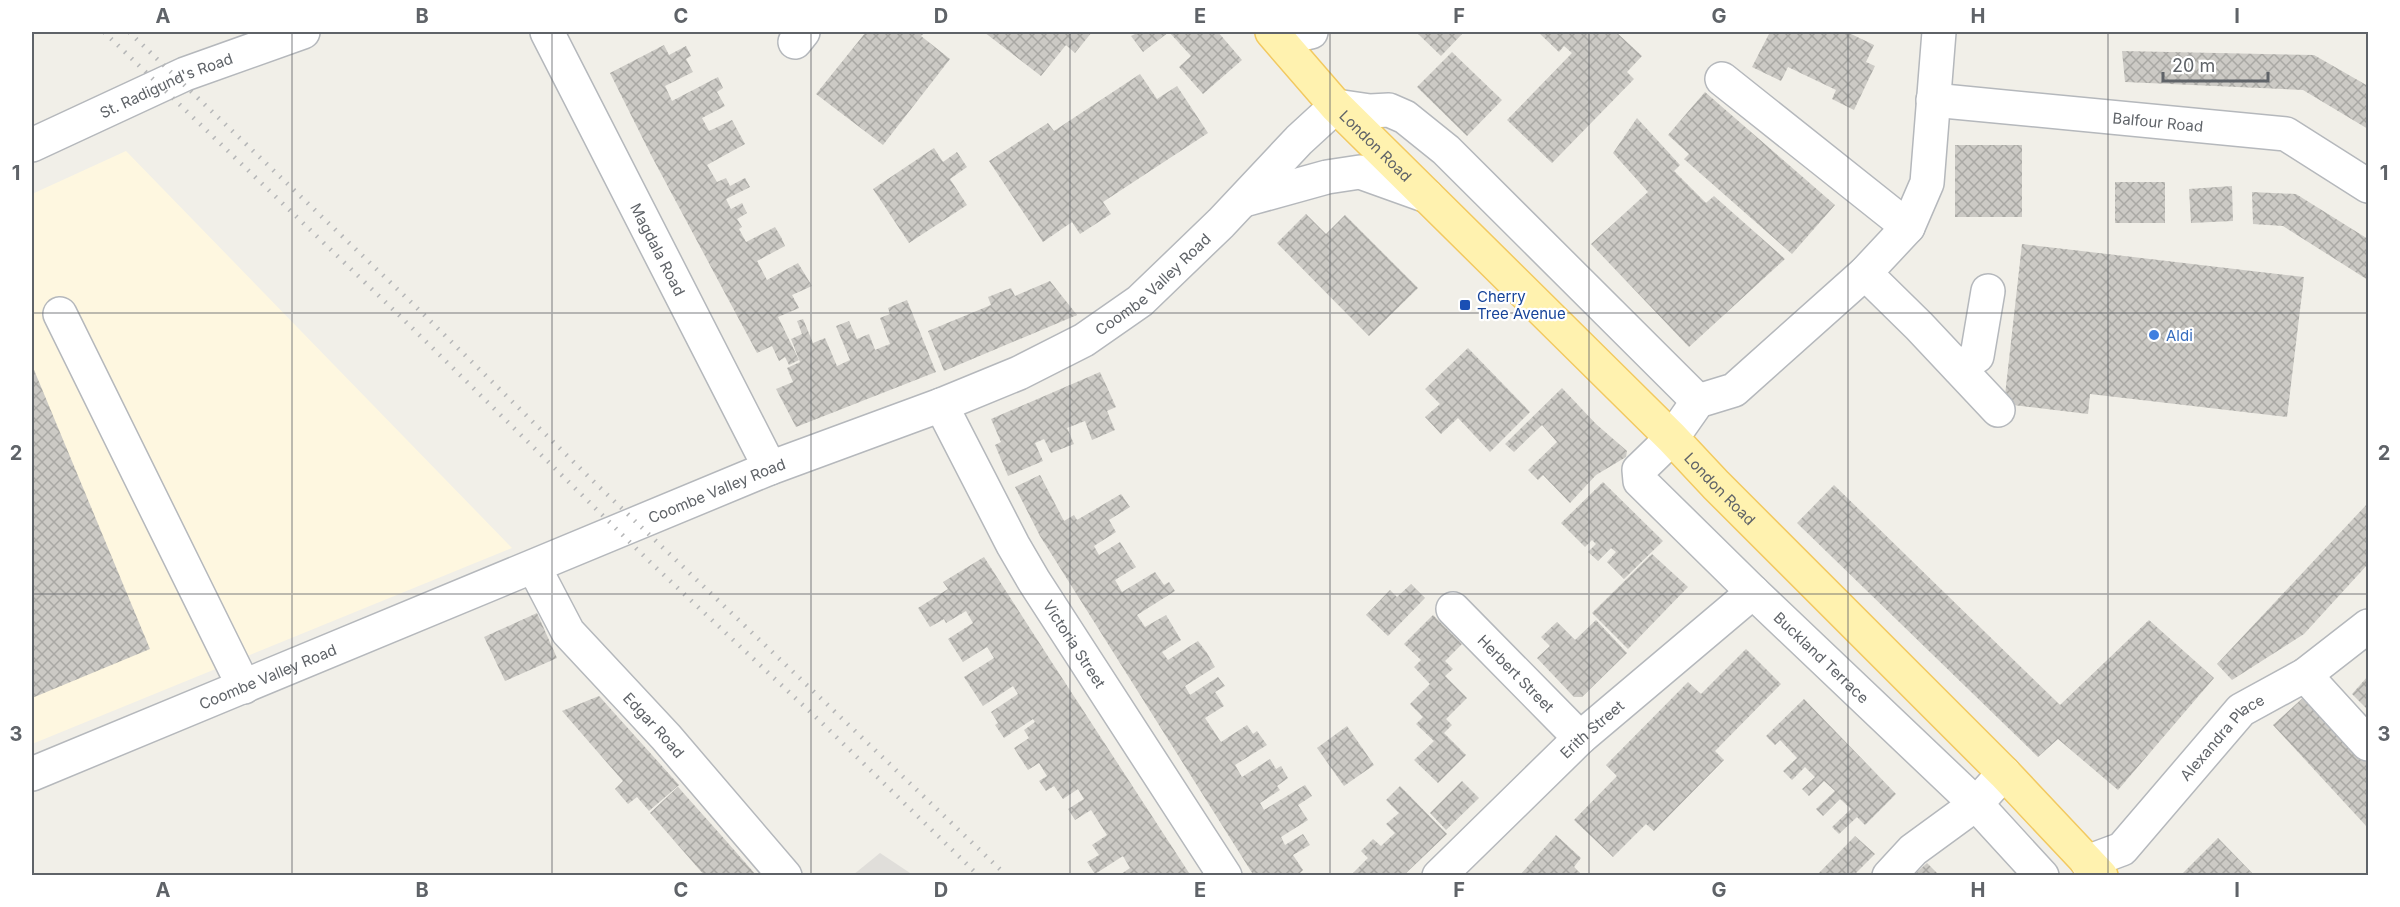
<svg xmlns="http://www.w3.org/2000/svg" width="2400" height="907" font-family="Inter,sans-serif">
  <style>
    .commercial { fill: #fef7e0 }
    .industrial { fill: #e0deda }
    .building { fill: url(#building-cross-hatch) }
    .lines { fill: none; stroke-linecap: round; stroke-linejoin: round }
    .minor-casing { stroke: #b5b8bc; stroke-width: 36 }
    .major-casing { stroke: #f2c960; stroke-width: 36 }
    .minor { stroke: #fff; stroke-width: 33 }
    .major { stroke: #fff2af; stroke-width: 33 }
    .rail { stroke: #b6b7b8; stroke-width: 4.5; stroke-dasharray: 1.5 8; stroke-linecap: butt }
    .grid { fill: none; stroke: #5f6368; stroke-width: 1.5; stroke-opacity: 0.55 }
    .transit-dot { fill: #1a4fb4; stroke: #fff; stroke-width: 2 }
    .shop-dot { fill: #3f7fe0; stroke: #fff; stroke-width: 2 }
    .labels { text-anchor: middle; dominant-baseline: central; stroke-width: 4.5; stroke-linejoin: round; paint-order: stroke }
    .street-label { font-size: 15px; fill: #5f6368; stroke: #fff }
    .transit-label { font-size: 15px; fill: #164399; stroke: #fff; text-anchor: start }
    .shop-label { font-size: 15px; fill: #366cbe; stroke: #fff; text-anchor: start }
    .neatline { fill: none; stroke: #5f6368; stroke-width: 2 }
    .grid-label { font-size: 20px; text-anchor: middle; font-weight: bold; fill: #5f6368 }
  </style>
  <defs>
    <pattern id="building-cross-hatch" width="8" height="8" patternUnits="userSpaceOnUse" patternTransform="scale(1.5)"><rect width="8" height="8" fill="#cccac5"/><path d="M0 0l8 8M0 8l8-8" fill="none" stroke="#a9a8a4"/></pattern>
  </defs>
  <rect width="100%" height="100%" fill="#f1efe8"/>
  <path class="commercial" d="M126,151L512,548L32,744V194Z"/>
  <path class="industrial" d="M880,853L913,875H853Z"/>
  <g class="building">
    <path d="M866,32H925L921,36L950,59L883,145L816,94Z"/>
    <path d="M984,32H1092L1075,53L1066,45L1041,76Z"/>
    <path d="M1139,32H1218L1242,60L1203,94L1179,67L1191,56L1169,32L1143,52L1131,36Z"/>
    <path d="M1416,32H1464L1441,56Z"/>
    <path d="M1538,32H1616L1642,56L1627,72L1634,79L1552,163L1507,120L1572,53L1564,46L1559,52Z"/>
    <path d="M1770,32H1847L1874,45L1866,62L1875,66L1854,110L1832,99L1836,90L1788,67L1781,81L1752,67Z"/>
    <path d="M664,45L669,55L686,46L691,56L686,59L693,72L665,86L672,101L718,77L723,88L717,92L725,106L702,118L709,131L732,120L745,144L707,165L717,182L726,178L730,186L745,178L750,187L726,199L731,209L742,203L747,213L737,219L742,227L739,229L746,242L775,227L781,237L785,246L757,261L767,280L798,263L812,286L792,295L799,308L778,317L799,360L789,365L785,357L779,361L772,346L757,353L651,155L610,73Z"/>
    <path d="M2122,51L2314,55L2368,86V129L2303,90L2125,82Z"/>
    <path d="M1452,52L1502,100L1467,136L1417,87Z"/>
    <path d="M1140,74L1157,99L1177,86L1208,133L1103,202L1111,214L1080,234L1072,222L1043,242L989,161L1048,123L1054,131Z"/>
    <path d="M1705,92L1835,205L1792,254L1684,159L1689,154L1668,135Z"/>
    <path d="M1637,118L1680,165L1674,171L1706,203L1714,196L1785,259L1689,347L1591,244L1648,192L1613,153Z"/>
    <rect x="1955" y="145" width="67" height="72"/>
    <path d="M934,148L943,162L957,152L967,167L950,179L967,205L909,243L873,189Z"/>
    <rect x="2115" y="182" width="50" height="41"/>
    <path d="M2232,186L2233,221L2191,223L2189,189Z"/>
    <path d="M2252,192L2296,194L2368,239V280L2283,226L2253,224Z"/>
    <path d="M1306,214L1326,234L1345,215L1418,288L1369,336L1277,243Z"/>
    <path d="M2022,244L2304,277L2287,417L2090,394L2088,414L2004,404Z"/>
    <path d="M1050,281L1077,315L944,371L928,331L991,305L988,297L1011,288L1015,296Z"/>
    <path d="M907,300L936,372L796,427L776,389L793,382L787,368L800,362L791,339L802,334L797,321L803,319L813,343L825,338L837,366L850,360L836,326L849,321L857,339L869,334L875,350L882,347L890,344L880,318L890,314L888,308Z"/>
    <path d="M1468,348L1530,412L1490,452L1458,418L1441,434L1425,417L1440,404L1425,389Z"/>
    <path d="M32,365L150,649L32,698Z"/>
    <path d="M1100,372L1116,407L1107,411L1115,430L1092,440L1085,421L1067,428L1074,444L1051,453L1044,439L1035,443L1043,461L1008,476L995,445L1001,442L991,419Z"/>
    <path d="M1562,388L1596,424L1627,451L1626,457L1596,475L1570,503L1543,475L1538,480L1528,470L1557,442L1542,425L1514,452L1505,444Z"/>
    <path d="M1040,475L1064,521L1074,515L1077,520L1121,494L1130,507L1109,520L1116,532L1094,546L1099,555L1120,542L1136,567L1115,580L1122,592L1155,572L1164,585L1169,582L1175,591L1137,615L1145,627L1166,615L1181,640L1162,652L1168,660L1198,641L1207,653L1215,667L1185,686L1190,695L1218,677L1225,686L1215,692L1224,706L1205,718L1221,742L1247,725L1253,734L1257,731L1267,745L1235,765L1242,777L1270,759L1276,769L1281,766L1288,778L1277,786L1280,790L1260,803L1264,810L1305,785L1312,796L1298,805L1308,820L1281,837L1285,845L1303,834L1310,845L1293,855L1303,870L1297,876H1254L1040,536L1015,487Z"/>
    <path d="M1603,482L1663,541L1624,579L1607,562L1616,552L1611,548L1598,561L1588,552L1596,544L1592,540L1585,547L1561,523Z"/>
    <path d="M1834,485L2060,705L2149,620L2214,678L2118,790L2058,739L2038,757L1797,523Z"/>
    <path d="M2368,503V564L2304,634L2232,680L2217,664Z"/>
    <path d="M1652,554L1688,587L1628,649L1592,613Z"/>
    <path d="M984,557L1051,661L1191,876H1118L1130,868L1123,856L1095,874L1087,862L1099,855L1092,845L1107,835L1091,810L1075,820L1068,809L1084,799L1078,789L1063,799L1054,786L1046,791L1039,781L1047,776L1039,763L1028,770L1014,748L1029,738L1024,730L1035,722L1033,719L1004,738L995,725L998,723L991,712L1018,694L1013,686L983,706L964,677L994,658L987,647L963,662L948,639L973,623L966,611L946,623L944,619L930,627L918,608L948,589L943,582Z"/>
    <path d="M1411,584L1425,598L1388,636L1366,615L1390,590L1397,597Z"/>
    <path d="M537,613L557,658L505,681L484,637Z"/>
    <path d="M1433,615L1462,644L1445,661L1453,669L1445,676L1467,698L1446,719L1452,725L1444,733L1466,755L1438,783L1414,760L1434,741L1416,724L1423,717L1410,704L1430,684L1414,667L1421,660L1404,644Z"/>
    <path d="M1596,620L1627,653L1582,697H1574L1537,658L1550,646L1541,637L1557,622L1575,640Z"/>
    <path d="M1746,649L1781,684L1715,751L1724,760L1654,831L1646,824L1613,857L1574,820L1617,776L1606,765L1688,682L1701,694Z"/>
    <path d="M2368,676V710L2352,694Z"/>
    <path d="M599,696L679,785L649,811L637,797L628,804L615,789L623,781L562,711Z"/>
    <path d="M2305,696L2368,764V828L2273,725Z"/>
    <path d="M1804,699L1896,794L1865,825L1857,817L1839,834L1832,827L1851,809L1840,799L1823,816L1816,809L1835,791L1824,781L1809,796L1802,789L1815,777L1805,767L1792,780L1783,771L1797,758L1780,740L1775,745L1766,736Z"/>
    <path d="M1347,726L1374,765L1344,786L1317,748Z"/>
    <path d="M1462,781L1479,798L1446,830L1430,813Z"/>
    <path d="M1400,786L1447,834L1403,876H1350L1368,858L1361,851L1373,839L1381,846L1395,833L1386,824L1399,813L1386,800Z"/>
    <path d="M678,787L720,834L757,876H705L650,813Z"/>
    <path d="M1556,835L1581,858L1574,867L1583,876H1519Z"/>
    <path d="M1855,836L1875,854L1853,876H1816Z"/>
    <path d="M2218,838L2255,876H2180Z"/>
    <path d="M1927,863L1940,876H1913Z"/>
  </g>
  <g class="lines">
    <g class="minor-casing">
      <g id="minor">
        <path id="s1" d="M547,32L770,468"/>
        <path id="s2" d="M1939,32L1927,183L1908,227L1865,273L1734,390L1698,401L1672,438L1639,470L1640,481L1753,592L1976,804L2042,876"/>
        <path d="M1279,39L1311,32"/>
        <path d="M795,42L803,32"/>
        <path d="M1722,79L1908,227"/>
        <path id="s3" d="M1933,100L2286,134L2368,186"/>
        <path id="s4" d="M32,145L185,74L303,32"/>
        <path d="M1244,200L1327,177L1360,172L1427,196"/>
        <path d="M1865,273L1919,326L1998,410"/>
        <path d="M60,314L244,687"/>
        <path d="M1959,368L1977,356L1988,291"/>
        <path id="s5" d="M941,405L1013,545L1034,581L1225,876"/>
        <path id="s6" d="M534,567L568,632L666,737L785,876"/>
        <path id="s7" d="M1453,609L1580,738"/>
        <path d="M2305,675L2368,744"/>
        <path id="s8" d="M32,774L770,468L941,405L1019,373L1084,340L1140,301L1221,223L1299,140L1336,106L1370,111L1389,110L1405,117L1446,150L1698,401"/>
        <path id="s9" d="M2087,862L2122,849L2241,710L2305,675L2368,626"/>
        <path id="s10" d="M1439,876L1580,738L1753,592"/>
        <path d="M1889,876L1913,850L1976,804L2004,773"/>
      </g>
    </g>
    <g class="major-casing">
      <g id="major">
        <path id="s11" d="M1272,32L1336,106L1672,438L1716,485L2004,773L2101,876"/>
      </g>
    </g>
    <use href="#minor" class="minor"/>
    <use href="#major" class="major"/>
    <g class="rail">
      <path d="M104,32L402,318L650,562L823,724L979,876"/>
      <path d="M129,32L415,306L592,480L1007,876"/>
    </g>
  </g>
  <path class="grid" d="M292,32V876M552,32V876M811,32V876M1070,32V876M1330,32V876M1589,32V876M1848,32V876M2108,32V876M32,313H2368M32,594H2368"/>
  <rect class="transit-dot" x="1459" y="299" width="12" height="12" rx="3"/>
  <circle class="shop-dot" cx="2154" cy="335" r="6"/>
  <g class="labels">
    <g class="street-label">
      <text stroke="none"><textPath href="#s4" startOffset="147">St. Radigund's Road</textPath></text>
      <text stroke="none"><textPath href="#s3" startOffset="226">Balfour Road</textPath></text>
      <text stroke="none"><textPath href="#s11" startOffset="154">London Road</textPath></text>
      <text stroke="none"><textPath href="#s1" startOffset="244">Magdala Road</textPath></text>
      <text stroke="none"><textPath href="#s8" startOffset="1227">Coombe Valley Road</textPath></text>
      <text stroke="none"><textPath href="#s11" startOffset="640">London Road</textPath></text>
      <text stroke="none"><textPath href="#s8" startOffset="741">Coombe Valley Road</textPath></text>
      <text stroke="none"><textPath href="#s5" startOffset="274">Victoria Street</textPath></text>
      <text stroke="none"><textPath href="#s2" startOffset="831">Buckland Terrace</textPath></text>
      <text stroke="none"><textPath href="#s7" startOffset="90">Herbert Street</textPath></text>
      <text stroke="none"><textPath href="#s8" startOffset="255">Coombe Valley Road</textPath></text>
      <text stroke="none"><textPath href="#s6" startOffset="200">Edgar Road</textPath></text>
      <text stroke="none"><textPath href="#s10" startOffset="212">Erith Street</textPath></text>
      <text stroke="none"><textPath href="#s9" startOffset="188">Alexandra Place</textPath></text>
    </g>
    <g class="transit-label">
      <text x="1477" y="296">Cherry<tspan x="1477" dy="17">Tree Avenue</tspan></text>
    </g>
    <g class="shop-label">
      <text x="2166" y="335">Aldi</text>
    </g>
  </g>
  <rect width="2400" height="907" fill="none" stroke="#ffffff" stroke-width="66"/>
  <path d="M2163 72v9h105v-9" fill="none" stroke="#5f6368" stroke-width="3"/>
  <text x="2172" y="72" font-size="18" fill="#5f6368" stroke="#ffffff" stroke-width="4.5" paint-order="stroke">20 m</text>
  <rect x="33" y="33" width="2334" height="841" class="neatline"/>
  <g class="grid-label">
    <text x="163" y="23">A</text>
    <text x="422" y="23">B</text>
    <text x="681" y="23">C</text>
    <text x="941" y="23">D</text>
    <text x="1200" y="23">E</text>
    <text x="1459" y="23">F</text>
    <text x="1719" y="23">G</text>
    <text x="1978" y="23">H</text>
    <text x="2237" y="23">I</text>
    <text x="16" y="180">1</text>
    <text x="2384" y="180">1</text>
    <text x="16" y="460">2</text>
    <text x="2384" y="460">2</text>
    <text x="16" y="741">3</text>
    <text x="2384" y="741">3</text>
    <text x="163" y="897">A</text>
    <text x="422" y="897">B</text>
    <text x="681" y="897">C</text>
    <text x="941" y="897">D</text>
    <text x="1200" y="897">E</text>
    <text x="1459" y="897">F</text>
    <text x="1719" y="897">G</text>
    <text x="1978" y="897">H</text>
    <text x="2237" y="897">I</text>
  </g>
</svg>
